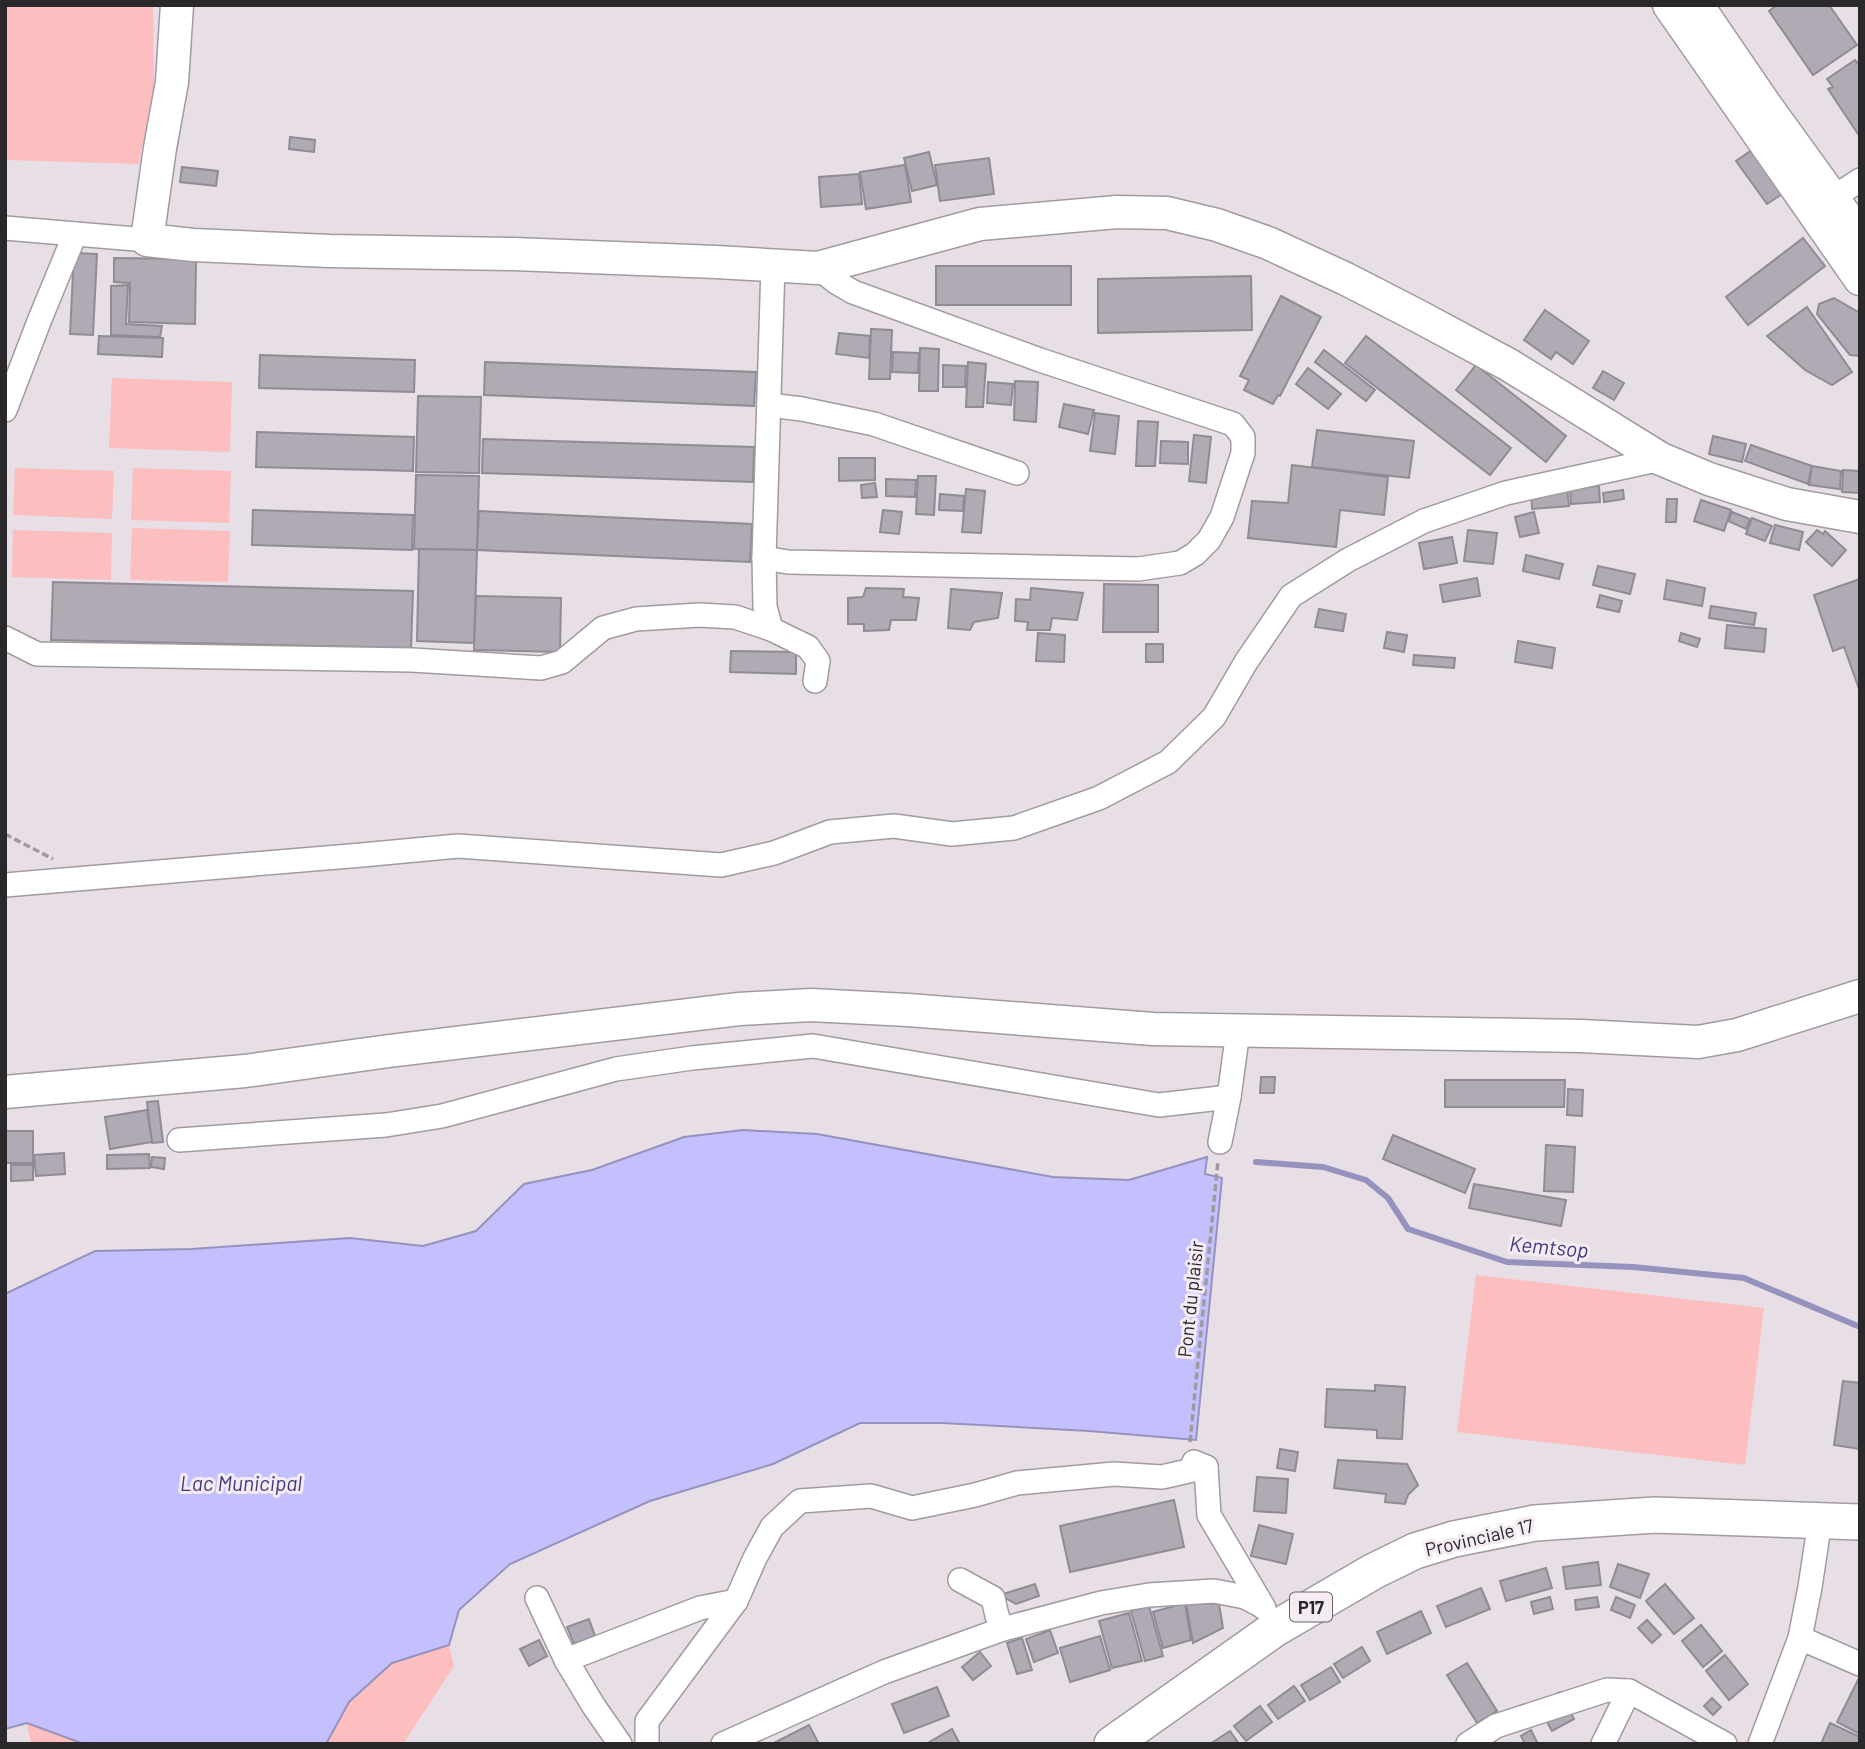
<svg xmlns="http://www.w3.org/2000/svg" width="1865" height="1749" font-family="Barlow,sans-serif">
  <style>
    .green { fill: #fdbebf }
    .water { fill: #c3c0fd; stroke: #9592be; stroke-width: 2 }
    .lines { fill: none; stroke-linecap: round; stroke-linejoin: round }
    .stream { stroke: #9592be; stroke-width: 6 }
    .building { fill: #afaab3; stroke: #908b94; stroke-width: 2 }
    .street-casing { stroke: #a39aa1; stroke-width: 26 }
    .secondary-casing { stroke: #a39aa1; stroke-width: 35 }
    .primary-casing { stroke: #a39aa1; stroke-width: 38 }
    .path { stroke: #a0999f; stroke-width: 3.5; stroke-dasharray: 7 3.5; stroke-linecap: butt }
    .street { stroke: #fff; stroke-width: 23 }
    .secondary { stroke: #fff; stroke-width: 32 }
    .primary { stroke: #fff; stroke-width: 35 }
    .labels { text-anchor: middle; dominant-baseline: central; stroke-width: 6; stroke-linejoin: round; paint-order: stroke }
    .shield { fill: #f5ebf3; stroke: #686267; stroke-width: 2 }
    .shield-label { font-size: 18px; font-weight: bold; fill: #2b282b }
    .street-label { font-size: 19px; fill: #2b282b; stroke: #f5ebf3 }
    .water-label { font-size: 21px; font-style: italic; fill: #43397f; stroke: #f5ebf3 }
  </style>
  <rect width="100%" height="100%" fill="#e7dee6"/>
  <g class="green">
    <path d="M5,5H153L154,84L139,164L5,160Z"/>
    <path d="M112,378L232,382L230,452L109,448Z"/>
    <path d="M15,468L114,471L112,519L13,515Z"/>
    <path d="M133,468L231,471L229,523L131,520Z"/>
    <path d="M132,528L230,531L228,582L130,580Z"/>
    <path d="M13,530L112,533L111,580L12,577Z"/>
    <path d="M1476,1275L1764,1308L1745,1465L1457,1432Z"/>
    <path d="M449,1645L454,1666L403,1744H326L349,1702L392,1663Z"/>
    <path d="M27,1723L84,1744H31Z"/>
  </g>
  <path class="water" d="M743,1130L817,1134L1053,1177L1129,1180L1207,1157L1205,1174L1222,1178L1196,1440L1089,1431L943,1423H860L773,1464L650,1501L510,1564L459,1610L449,1645L392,1663L349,1702L326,1744H84L27,1723L5,1729V1294L95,1251L192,1249L350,1238L423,1246L476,1231L524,1184L592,1170L684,1137Z"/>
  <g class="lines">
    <path class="stream" d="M1256,1162L1323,1167L1366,1180L1388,1198L1408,1229L1507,1262L1633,1267L1744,1278L1860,1327"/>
  </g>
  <g class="building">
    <path d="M1777,5H1829L1857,45L1813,75L1769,11Z"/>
    <path d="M1855,60L1860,66V137L1828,89L1833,87L1827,79Z"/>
    <path d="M290,137L315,140L314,152L289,149Z"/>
    <path d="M1752,150L1782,194L1767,204L1736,161Z"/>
    <path d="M929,152L937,185L912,191L904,158Z"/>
    <path d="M989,158L994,194L940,201L935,165Z"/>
    <path d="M905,165L911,202L866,209L860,172Z"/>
    <path d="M182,167L218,171L216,186L180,182Z"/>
    <path d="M859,174L862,204L821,207L819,177Z"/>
    <path d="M1803,238L1825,266L1748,325L1726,297Z"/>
    <path d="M74,253L97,254L93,335L70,334Z"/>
    <path d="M114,258L196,259L195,324L129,322L130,283L114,282Z"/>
    <rect x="936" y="266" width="135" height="39"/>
    <path d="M1251,276L1252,330L1098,333V279Z"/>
    <path d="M128,285L126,324L162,326L160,337L111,335V286Z"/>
    <path d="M1281,296L1321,317L1280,396L1278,395L1273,404L1244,390L1249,380L1240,376Z"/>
    <path d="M1834,298L1860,313V356L1850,355L1817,314L1819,304Z"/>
    <path d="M1807,307L1852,372L1832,385L1805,370L1767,336Z"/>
    <path d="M1545,310L1589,341L1573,364L1556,352L1551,359L1524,340Z"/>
    <path d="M871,329L892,330L890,379H869Z"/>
    <path d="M839,333L870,336L869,358L836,354Z"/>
    <path d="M99,336L163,338L162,357L98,354Z"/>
    <path d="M1366,336L1511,448L1490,475L1345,363Z"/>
    <path d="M920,348L939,349L938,391H919Z"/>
    <path d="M1324,350L1375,390L1366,401L1315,362Z"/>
    <path d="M893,352L919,353L918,373L892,372Z"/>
    <path d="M260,355L415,360L414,392L259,388Z"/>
    <path d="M485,362L756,372L754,406L484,395Z"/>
    <path d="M968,362L986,364L983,407H966Z"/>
    <path d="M943,365L966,366L965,387H943Z"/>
    <path d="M1476,365L1566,436L1546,462L1456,390Z"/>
    <path d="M1308,368L1341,394L1328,409L1296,384Z"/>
    <path d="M1603,371L1624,383L1614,400L1593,388Z"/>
    <path d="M1015,381L1038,382L1036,422L1014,420Z"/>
    <path d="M988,382L1013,384L1011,405L987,403Z"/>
    <path d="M418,396L481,397L479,473L416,472Z"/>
    <path d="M1064,404L1094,410L1088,434L1059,427Z"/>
    <path d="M1095,413L1119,416L1115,454L1090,451Z"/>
    <path d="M1138,421L1158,422L1155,466H1136Z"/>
    <path d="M1317,430L1414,441L1409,478L1312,467Z"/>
    <path d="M257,432L414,437L413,471L256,467Z"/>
    <path d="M1194,435L1211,437L1206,483L1189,481Z"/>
    <path d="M1713,436L1746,444L1742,462L1709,454Z"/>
    <path d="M483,439L754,447L753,482L482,473Z"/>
    <path d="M1161,441L1188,442V464L1160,463Z"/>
    <path d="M1751,445L1812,466L1808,484L1745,461Z"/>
    <path d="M839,458H875V480L839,481Z"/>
    <path d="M1292,465L1388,477L1384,515L1340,510L1336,547L1248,538L1252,501L1288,503Z"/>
    <path d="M1812,466L1841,471L1840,489L1809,485Z"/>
    <path d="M1843,470L1860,471V493L1842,492Z"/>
    <path d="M416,475L479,476L477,550L414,549Z"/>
    <path d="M918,476H936L934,515L916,514Z"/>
    <path d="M886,479L916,480L915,497L886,496Z"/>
    <path d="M875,483L877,497L862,498L861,485Z"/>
    <path d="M1567,486L1569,506L1532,509L1531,488Z"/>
    <path d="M1599,486L1600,502L1571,504L1570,488Z"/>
    <path d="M966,489L985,491L981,533L962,532Z"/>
    <path d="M1623,490L1624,499L1604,502L1603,493Z"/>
    <path d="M940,494L964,496L963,511L939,510Z"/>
    <path d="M1667,499H1677L1676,522H1666Z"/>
    <path d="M1701,500L1731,510L1724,531L1694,521Z"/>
    <path d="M253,510L413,515L412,550L252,545Z"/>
    <path d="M883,510L902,512L899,534L880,532Z"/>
    <path d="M479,511L752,524L750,562L477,550Z"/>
    <path d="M1534,512L1539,533L1520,537L1515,517Z"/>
    <path d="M1732,512L1750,519L1746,529L1728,521Z"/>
    <path d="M1752,518L1772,526L1765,541L1746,534Z"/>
    <path d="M1775,525L1803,532L1799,550L1770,543Z"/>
    <path d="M1468,530L1497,533L1493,564L1464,561Z"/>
    <path d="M1817,530L1823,534L1825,531L1846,550L1832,566L1806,542Z"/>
    <path d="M1452,537L1457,563L1424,569L1419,543Z"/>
    <path d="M419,549L477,550L474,643L417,641Z"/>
    <path d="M1526,555L1563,564L1559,579L1523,571Z"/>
    <path d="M1598,566L1635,574L1630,594L1593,585Z"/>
    <path d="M1477,578L1480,596L1443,602L1440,585Z"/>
    <path d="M1860,579V688L1859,689L1844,647L1833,651L1814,595Z"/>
    <path d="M1667,580L1705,588L1702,606L1664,599Z"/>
    <path d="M53,582L413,591L411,648L51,640Z"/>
    <path d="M1104,584L1158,585V632H1103Z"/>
    <path d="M866,588L904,589L903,597L919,598L916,620H891L889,630L864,631V624H848V598L863,597Z"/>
    <path d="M1031,588L1083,593L1077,620L1052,618L1050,630H1027L1028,622L1015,621L1016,599L1030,600Z"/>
    <path d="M951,589L1002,593L998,618L974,622L970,630L948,628Z"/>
    <path d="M1600,595L1622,601L1619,612L1597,607Z"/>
    <path d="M476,596L561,598L560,652L474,650Z"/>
    <path d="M1711,606L1756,613L1754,625L1709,618Z"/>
    <path d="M1319,609L1346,614L1343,631L1315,627Z"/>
    <path d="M1727,625L1766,629L1764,652L1725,648Z"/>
    <path d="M1387,632L1407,635L1404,652L1384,648Z"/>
    <path d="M1038,633L1065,635L1064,662L1036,661Z"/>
    <path d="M1681,633L1700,639L1697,647L1679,641Z"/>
    <path d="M1518,641L1555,648L1552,668L1515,662Z"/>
    <rect x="1146" y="644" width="17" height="18"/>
    <path d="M731,651L796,652V674L730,672Z"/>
    <path d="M1414,655L1455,658L1454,668L1413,665Z"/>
    <path d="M1261,1077H1275L1274,1093H1260Z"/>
    <path d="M1445,1080H1565L1564,1107H1445Z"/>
    <path d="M1568,1089L1583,1090L1582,1116L1567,1115Z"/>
    <path d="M158,1101L163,1142L152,1143L147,1102Z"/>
    <path d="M147,1110L152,1142L110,1149L105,1117Z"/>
    <rect x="5" y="1131" width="28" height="32"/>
    <path d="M1393,1135L1475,1169L1465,1193L1383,1159Z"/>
    <path d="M1546,1145L1575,1147L1573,1192L1544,1191Z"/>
    <path d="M64,1153L65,1174L36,1176L34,1155Z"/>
    <path d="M149,1154L150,1168L107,1169V1155Z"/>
    <path d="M152,1157L165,1158L164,1169L151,1167Z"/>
    <path d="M11,1165H33V1180L11,1181Z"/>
    <path d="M1474,1184L1566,1200L1561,1226L1469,1208Z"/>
    <path d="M1843,1381L1860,1383V1449L1834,1445Z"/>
    <path d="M1375,1385L1405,1387L1402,1439L1377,1438V1430L1325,1427L1327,1389L1375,1391Z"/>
    <path d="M1280,1449L1298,1452L1295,1471L1277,1468Z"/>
    <path d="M1338,1460L1407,1464L1418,1485L1408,1495L1405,1504L1385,1502L1386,1494L1334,1488Z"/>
    <path d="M1257,1477L1288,1479L1286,1513L1254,1511Z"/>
    <path d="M1174,1500L1184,1547L1070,1572L1060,1526Z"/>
    <path d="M1259,1525L1293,1534L1286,1564L1251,1556Z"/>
    <path d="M1598,1562L1601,1585L1566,1589L1563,1567Z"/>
    <path d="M1618,1564L1649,1574L1640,1598L1610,1587Z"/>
    <path d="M1546,1568L1552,1588L1506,1601L1500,1581Z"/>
    <path d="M1035,1584L1039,1596L1016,1604L1000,1595Z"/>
    <path d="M1665,1584L1694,1618L1674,1634L1646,1601Z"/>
    <path d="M1481,1588L1490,1609L1446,1627L1437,1606Z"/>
    <path d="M1550,1597L1553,1609L1534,1614L1531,1602Z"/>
    <path d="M1597,1597L1599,1607L1576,1610L1575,1600Z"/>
    <path d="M1616,1597L1635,1605L1630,1618L1611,1610Z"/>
    <path d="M1185,1603L1191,1640L1163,1648L1153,1612Z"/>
    <path d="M1186,1603L1219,1604L1223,1628L1193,1643Z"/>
    <path d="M1149,1606L1163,1656L1145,1661L1131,1611Z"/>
    <path d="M1421,1611L1431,1633L1387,1654L1377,1632Z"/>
    <path d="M1129,1613L1142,1661L1112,1668L1099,1621Z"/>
    <path d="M589,1619L595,1636L574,1644L567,1627Z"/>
    <path d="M1647,1620L1661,1635L1652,1643L1638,1628Z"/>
    <path d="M1701,1625L1722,1651L1703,1667L1682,1641Z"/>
    <path d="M1050,1630L1058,1653L1034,1662L1026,1639Z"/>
    <path d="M1100,1636L1110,1670L1070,1682L1060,1648Z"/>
    <path d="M1022,1638L1032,1670L1017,1674L1007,1643Z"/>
    <path d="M539,1640L547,1656L529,1666L520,1649Z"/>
    <path d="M1362,1647L1370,1661L1343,1678L1334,1664Z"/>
    <path d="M980,1652L991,1666L973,1680L962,1667Z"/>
    <path d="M1725,1655L1748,1684L1729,1700L1706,1671Z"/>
    <path d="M1467,1663L1497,1711L1477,1723L1447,1675Z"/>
    <path d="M1331,1667L1340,1682L1310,1700L1301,1685Z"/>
    <path d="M1860,1676V1734L1837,1722Z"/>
    <path d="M1294,1686L1305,1701L1278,1719L1268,1705Z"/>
    <path d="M937,1687L949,1716L904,1733L892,1704Z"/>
    <path d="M1560,1692L1574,1719L1552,1731L1537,1704Z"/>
    <path d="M1712,1698L1721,1707L1713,1715L1704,1706Z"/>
    <path d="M1260,1706L1272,1722L1246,1741L1234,1726Z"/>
    <path d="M1830,1723L1860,1737V1744H1821Z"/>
    <path d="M809,1725L819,1744H772Z"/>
    <path d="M952,1729L960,1744H926Z"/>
    <path d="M1531,1730L1537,1742L1533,1744H1525L1521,1736Z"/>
    <path d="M1230,1731L1239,1744H1210Z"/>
  </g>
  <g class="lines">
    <g class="street-casing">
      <g id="street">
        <path d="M1822,205L1860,180"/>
        <path d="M5,228L147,240"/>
        <path d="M769,405L802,409L874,424L1017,473"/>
        <path d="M5,410L40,319L75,234"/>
        <path d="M764,558L788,562L1138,569L1180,563L1195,554L1209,540L1222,517L1243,453V437L1233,424L1040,360L853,292L836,282L818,268"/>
        <path d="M771,629L765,607L764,558L773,265"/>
        <path d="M5,638L37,654L412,660L541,668L562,662L603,628L636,619L699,615L735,617L771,629L808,647L818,661L815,681"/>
        <path d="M5,885L362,855L458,846L721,865L774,853L830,832L894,826L952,834L1014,828L1099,798L1168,762L1214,717L1246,662L1291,596L1348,560L1424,521L1506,493L1661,459"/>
        <path d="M179,1140L386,1125L442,1116L616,1069L692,1058L813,1046L1159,1105L1229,1097"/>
        <path d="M1220,1142L1229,1097L1238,1031"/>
        <path d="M1194,1462L1206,1467L1209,1515L1264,1608"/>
        <path d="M960,1580L993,1598L997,1616L1003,1629"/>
        <path d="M537,1598L566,1660L593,1705L620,1744"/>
        <path d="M1800,1638L1860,1664"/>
        <path d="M566,1660L700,1608L736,1601L755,1558L772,1527L800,1501L871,1496L912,1508L975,1495L1017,1483L1114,1474L1162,1477L1206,1467"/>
        <path d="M647,1744V1721L736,1601"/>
        <path d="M723,1744L884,1672L1003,1629L1101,1603L1149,1595L1214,1591L1245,1597L1262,1606"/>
        <path d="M1468,1744L1496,1726L1607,1690L1629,1691L1725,1744"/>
        <path d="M1603,1744L1629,1691"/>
        <path d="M1760,1744L1800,1638L1810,1587L1820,1521"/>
      </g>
    </g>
    <g class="secondary-casing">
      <g id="secondary">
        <path d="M177,5L172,82L160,148L147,240L193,245L330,251L514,254L716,262L818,268L980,224L1117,212L1167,213L1217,225L1268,243L1346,279L1418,316L1509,365L1661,459L1709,479L1787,504L1860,517"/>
        <path d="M1669,5L1860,279"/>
        <path d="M1697,5L1766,106L1860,236"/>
        <path d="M5,1092L245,1071L389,1051L739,1009L811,1005L908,1010L1153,1029L1581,1036L1698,1042L1737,1035L1860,996"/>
      </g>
    </g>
    <g class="primary-casing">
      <path id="primary" d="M1112,1744L1276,1628L1374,1571L1415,1551L1454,1539L1535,1523L1655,1515L1860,1522"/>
    </g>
    <g class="path">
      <path d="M5,834L53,859"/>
      <path d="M1190,1442L1218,1161"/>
    </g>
    <use href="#street" class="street"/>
    <use href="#secondary" class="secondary"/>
    <use href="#primary" class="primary"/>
  </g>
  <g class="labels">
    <rect class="shield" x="1290" y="1592.5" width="42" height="29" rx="5"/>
    <g class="shield-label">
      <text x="1311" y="1607">P17</text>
    </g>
    <g class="street-label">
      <text transform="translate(1190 1299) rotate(-84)">Pont du plaisir</text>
      <text transform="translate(1479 1537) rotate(-13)">Provinciale 17</text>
    </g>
    <g class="water-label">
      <text transform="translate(1549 1246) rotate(5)">Kemtsop</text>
      <text x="241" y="1482">Lac Municipal</text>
    </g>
  </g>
  <rect width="1865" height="1749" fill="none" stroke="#2b282b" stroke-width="14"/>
</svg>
